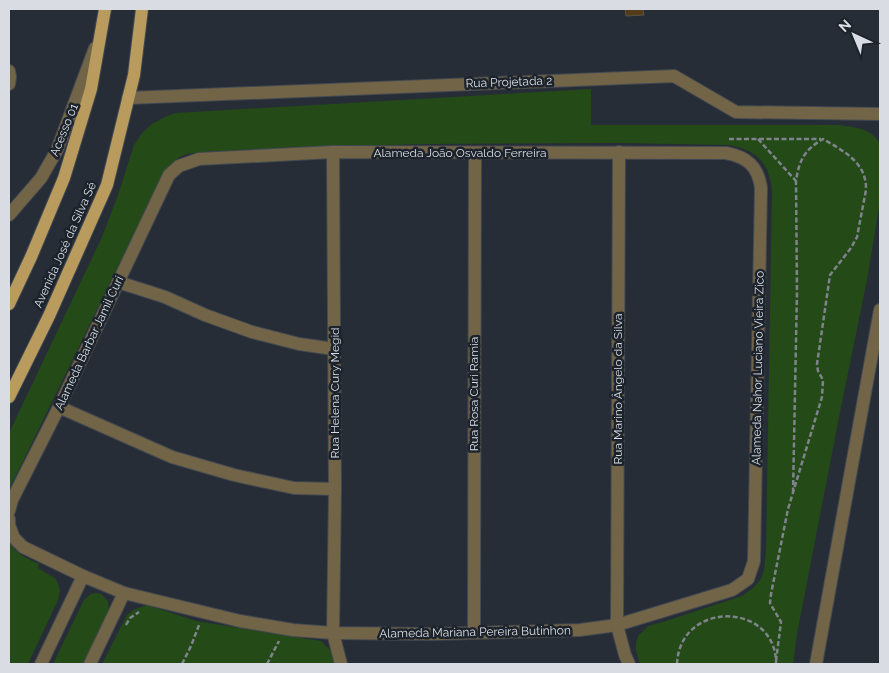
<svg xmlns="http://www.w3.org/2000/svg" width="889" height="673" font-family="Raleway,sans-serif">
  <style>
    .green { fill: #244a17 }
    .building { fill: #533c17; stroke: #5a5348 }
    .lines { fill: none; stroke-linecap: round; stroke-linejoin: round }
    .minor-casing { stroke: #434952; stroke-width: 14 }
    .major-casing { stroke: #434952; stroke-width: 14 }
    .path { stroke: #7f848c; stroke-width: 2.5; stroke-dasharray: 5 2.5; stroke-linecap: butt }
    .minor { stroke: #726447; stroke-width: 12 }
    .major { stroke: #b89b5d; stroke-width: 12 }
    .labels { text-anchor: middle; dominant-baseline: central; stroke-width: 5; stroke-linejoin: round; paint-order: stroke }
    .street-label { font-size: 12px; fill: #d9dde3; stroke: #1d232c }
  </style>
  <rect width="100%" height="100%" fill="#272d36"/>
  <g class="green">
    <path d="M591,89V125H838C854,127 872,128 880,144V202L867,280L841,407L797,634L793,664H640L636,650V643L638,636L648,626L666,621L742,596L753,588L761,579L764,570L766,551L772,190C769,162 755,149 728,145L621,143L431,144L297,147L203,152L186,154L178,158L162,176L9,490V433L102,237L118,195L134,145L142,133L152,124L167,116L176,113Z"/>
    <path d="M9,542C17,554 27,559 39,564L38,568L56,579L60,590L58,600L28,664H9Z"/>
    <path d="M96,593L101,594L108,601L109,611L84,664H53L84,600L91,594Z"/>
    <path d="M147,605L196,621L321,641L331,651L335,664H102L127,615L133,610Z"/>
  </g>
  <path class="building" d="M625,9H643L644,15L626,16Z"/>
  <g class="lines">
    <g class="minor-casing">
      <g id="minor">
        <path d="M9,71L10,77L9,84"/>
        <path d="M128,98L674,76L736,112L880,114"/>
        <path d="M333,152L335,489L333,633L341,664"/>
        <path d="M619,152L617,625L625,655L629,664"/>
        <path d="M9,215L41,178L57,150L95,48"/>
        <path d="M118,282L165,297L205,315L252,332L299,344L334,349"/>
        <path d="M59,407L172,457L234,475L294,488L335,489"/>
        <path d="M9,511L12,500L59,407L169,175L179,166L199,159L333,152L726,153C747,157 758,166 761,188L754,561L748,579L732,590L617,625L580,630L431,634L333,633L293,630L240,621L124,593L83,576L23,547L14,538L9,525V519"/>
        <path d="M474,633L475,154"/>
        <path d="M41,664L83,576"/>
        <path d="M90,664L124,593"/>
        <path d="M816,664L880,310"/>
      </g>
    </g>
    <g class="major-casing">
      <g id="major">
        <path d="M9,304L31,257L64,178L91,89L105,9"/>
        <path d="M9,397L49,316L107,185L134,75L142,9"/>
      </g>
    </g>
    <g class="path">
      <path d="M729,139H821"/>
      <path d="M758,139L796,181"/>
      <path d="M126,625L130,618L139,612"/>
      <path d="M776,661L781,622L770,603L771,594L788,509L822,397L823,380L818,371L817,364L830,275L851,248L857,237L866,190C867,162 843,151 823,139C804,150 799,161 796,181L797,291L793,493"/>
      <path d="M182,664L191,646L199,625"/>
      <path d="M267,664L279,641"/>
      <path d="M677,664C680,599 777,602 776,664"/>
    </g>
    <use href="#minor" class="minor"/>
    <use href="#major" class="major"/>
  </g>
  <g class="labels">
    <g class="street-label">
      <text transform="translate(509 82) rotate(-2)">Rua Projetada 2</text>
      <text transform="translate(64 130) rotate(-68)">Acesso 01</text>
      <text x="460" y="153">Alameda João Osvaldo Ferreira</text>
      <text transform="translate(65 245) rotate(-66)">Avenida José da Silva Sé</text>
      <text transform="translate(89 343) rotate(-65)">Alameda Barbar Jamil Curi</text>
      <text transform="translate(758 368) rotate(-89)">Alameda Nahor Luciano Vieira Zico</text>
      <text transform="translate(618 389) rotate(-90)">Rua Marino Ângelo da Silva</text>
      <text transform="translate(335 393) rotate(-90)">Rua Helena Cury Megid</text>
      <text transform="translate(474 394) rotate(-90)">Rua Rosa Curi Ramia</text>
      <text transform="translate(475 632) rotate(-1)">Alameda Mariana Pereira Butinhon</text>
    </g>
  </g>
  <rect width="889" height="673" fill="none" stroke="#d9dde3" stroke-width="20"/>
  <g transform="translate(854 35) rotate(316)" stroke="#1d232c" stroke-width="4" paint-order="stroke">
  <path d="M0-4L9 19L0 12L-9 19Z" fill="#d9dde3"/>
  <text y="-8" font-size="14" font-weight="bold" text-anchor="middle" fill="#d9dde3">N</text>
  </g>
</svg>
